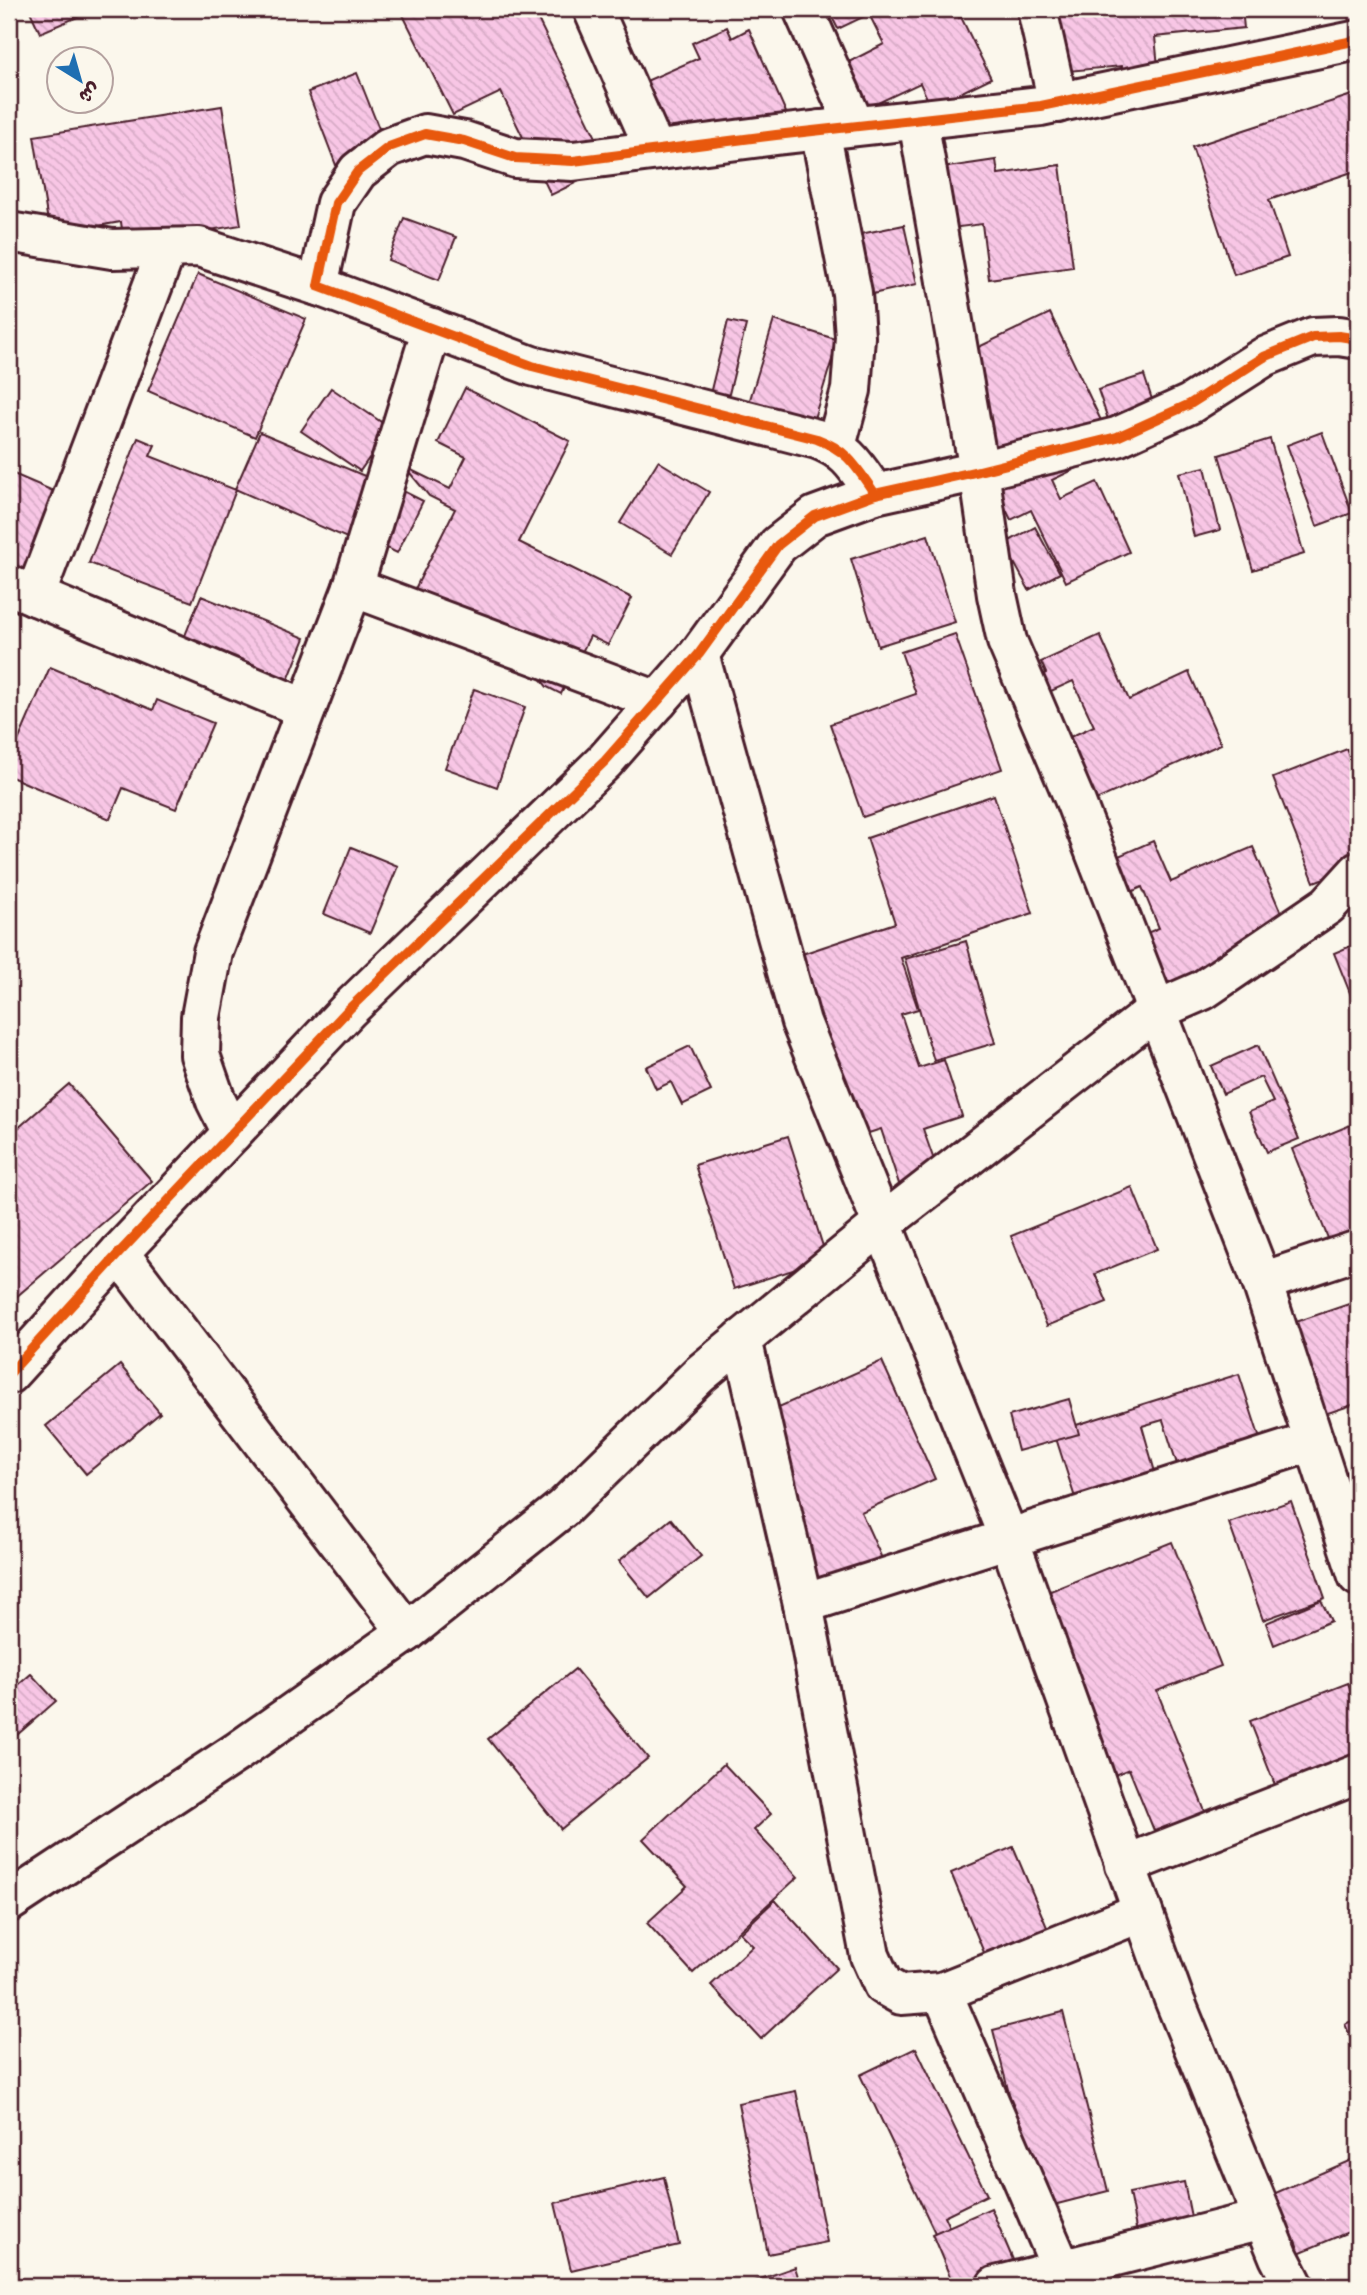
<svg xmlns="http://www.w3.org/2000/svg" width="1367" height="2295" font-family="'Indie Flower','Playpen Sans Arabic',sans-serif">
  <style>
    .building { fill: url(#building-back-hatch); stroke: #4a1f2b; stroke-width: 2 }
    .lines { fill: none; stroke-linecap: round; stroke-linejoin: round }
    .minor-casing { stroke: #4a1f2b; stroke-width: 44 }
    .minor { stroke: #fbf7ec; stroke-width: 38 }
    .cycleway-casing { stroke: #fbf7ec; stroke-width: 15 }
    .cycleway { stroke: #e8590c; stroke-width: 10 }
  </style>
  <defs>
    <pattern id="building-back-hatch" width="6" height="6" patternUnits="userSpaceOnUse" patternTransform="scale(1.75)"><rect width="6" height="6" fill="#f8c6e5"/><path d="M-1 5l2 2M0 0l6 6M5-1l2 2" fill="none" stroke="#d6aac5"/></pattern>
  </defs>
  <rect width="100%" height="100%" fill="#fbf7ec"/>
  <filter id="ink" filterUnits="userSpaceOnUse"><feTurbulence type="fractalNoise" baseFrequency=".0143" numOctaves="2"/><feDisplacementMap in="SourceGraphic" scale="14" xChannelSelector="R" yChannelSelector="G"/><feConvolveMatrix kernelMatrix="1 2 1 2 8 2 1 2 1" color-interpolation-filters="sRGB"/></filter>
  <g filter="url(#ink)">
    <g class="building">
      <path d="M29,9H96L40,33Z"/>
      <path d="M400,9H533L610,166L551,195L501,92L453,115Z"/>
      <path d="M828,9H955L959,18L961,17L991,78L931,107L920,83L863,110L841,66L884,44L869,14L838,29Z"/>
      <path d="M1050,9H1242L1244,28L1155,37L1160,86L1125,89L1122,66L1057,72Z"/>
      <path d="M1346,9H1358V44L1355,45Z"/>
      <path d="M727,27L732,38L749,29L788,117L711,152L699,124L653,145L628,89L699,58L692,43Z"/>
      <path d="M357,73L389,154L339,173L308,92Z"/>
      <path d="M1358,93V170L1269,200L1288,257L1234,275L1192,147Z"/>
      <path d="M222,106L241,225L124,244L121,222L50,234L34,136Z"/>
      <path d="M996,160L998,174L1060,165L1073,267L989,279L982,224L944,229L940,197L911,201L907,173Z"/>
      <path d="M404,218L456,237L439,280L388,260Z"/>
      <path d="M904,225L917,284L859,297L846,237Z"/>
      <path d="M198,274L306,319L255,437L148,391Z"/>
      <path d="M1050,313L1115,450L1052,480L1061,499L1097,482L1129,552L1066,582L1031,510L1011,520L939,366Z"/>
      <path d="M774,320L838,340L812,425L748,406Z"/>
      <path d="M728,321L746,325L727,402L709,398Z"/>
      <path d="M1144,375L1158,418L1113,434L1098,390Z"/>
      <path d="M331,388L390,428L360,471L301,431Z"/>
      <path d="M465,388L570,441L519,542L632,598L608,645L590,636L561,694L547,687L497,625L410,599L455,509L429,496L405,467L450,489L466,457L438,443Z"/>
      <path d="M260,432L372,479L347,538L235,489Z"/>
      <path d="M1322,432L1352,513L1317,526L1287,445Z"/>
      <path d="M138,438L155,445L150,456L236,490L192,602L89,563Z"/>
      <path d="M1270,439L1304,554L1253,570L1219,455Z"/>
      <path d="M658,461L709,492L672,554L620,523Z"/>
      <path d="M1205,467L1220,530L1194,537L1179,473Z"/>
      <path d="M9,472L65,496L17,612L9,608Z"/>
      <path d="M403,491L423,501L397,553L377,543Z"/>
      <path d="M1035,527L1060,573L1029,590L1004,544Z"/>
      <path d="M928,535L955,622L878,646L851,559Z"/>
      <path d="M201,596L305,638L282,695L178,653Z"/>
      <path d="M955,634L1002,769L863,817L830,724L916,694L901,652Z"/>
      <path d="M1100,635L1129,700L1189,672L1221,744L1076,809L1048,747L1094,726L1073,681L1040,696L1032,680L1046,673L1041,662Z"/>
      <path d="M50,667L153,710L157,700L213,723L176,809L123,788L110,819L9,776V762Z"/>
      <path d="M474,689L525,707L497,787L445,768Z"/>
      <path d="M1347,749L1358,778V820L1351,822L1358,840V865L1314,882L1273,778Z"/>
      <path d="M994,795L1033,913L901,958L918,1009L901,1014L919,1068L944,1060L962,1116L923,1129L941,1180L902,1193L881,1129L844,1141L784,960L895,923L867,838Z"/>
      <path d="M1153,841L1171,882L1253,847L1290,934L1159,1015L1137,937L1159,928L1142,887L1106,903L1091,868Z"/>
      <path d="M351,847L398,866L370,933L324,914Z"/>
      <path d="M966,941L995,1043L934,1061L905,959Z"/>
      <path d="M1358,943V1013L1334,953Z"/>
      <path d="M1258,1045L1299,1139L1267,1152L1249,1112L1273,1102L1261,1077L1223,1094L1211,1066Z"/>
      <path d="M690,1046L711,1091L682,1105L671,1082L656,1089L646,1067Z"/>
      <path d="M69,1084L152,1181L9,1303V1136Z"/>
      <path d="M1358,1122V1254L1338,1263L1292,1149Z"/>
      <path d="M788,1136L827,1259L734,1289L695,1165Z"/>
      <path d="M1132,1187L1157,1249L1095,1274L1107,1302L1047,1326L1011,1236Z"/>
      <path d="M1358,1301V1403L1313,1418L1281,1327Z"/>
      <path d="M882,1361L935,1479L861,1512L889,1574L823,1604L738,1415L775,1398L779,1407Z"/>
      <path d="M120,1365L160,1413L86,1474L46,1426Z"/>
      <path d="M1239,1374L1272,1476L1189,1502L1163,1420L1142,1426L1164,1504L1085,1529L1054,1432Z"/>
      <path d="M1069,1399L1079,1434L1018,1451L1009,1416Z"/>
      <path d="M1291,1501L1325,1598L1263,1620L1229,1523Z"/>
      <path d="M671,1519L701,1556L649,1598L619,1561Z"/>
      <path d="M1172,1542L1221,1666L1157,1691L1216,1839L1157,1838L1129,1769L1085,1787L1013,1606Z"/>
      <path d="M1321,1600L1331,1621L1274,1645L1266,1623Z"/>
      <path d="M575,1669L648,1758L561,1829L488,1739Z"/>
      <path d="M31,1674L56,1701L9,1742V1693Z"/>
      <path d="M1348,1683L1358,1709V1779L1284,1808L1250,1721Z"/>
      <path d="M724,1764L771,1814L754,1830L798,1877L693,1973L647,1923L687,1886L643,1839Z"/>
      <path d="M1013,1847L1060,1958L997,1984L951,1873Z"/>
      <path d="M775,1900L837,1968L761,2039L711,1985L753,1946L740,1933Z"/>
      <path d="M1063,2012L1108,2191L1038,2209L993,2030Z"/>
      <path d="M1358,2018V2055L1345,2024Z"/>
      <path d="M916,2048L987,2195L944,2216L950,2229L936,2235L860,2075Z"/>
      <path d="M796,2091L827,2242L768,2254L738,2103Z"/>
      <path d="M1358,2157V2228L1289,2257L1264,2198Z"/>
      <path d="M664,2177L679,2245L571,2270L555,2203Z"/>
      <path d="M1184,2182L1197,2247L1142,2259L1129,2193Z"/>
      <path d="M991,2208L1022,2281L1009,2286H954L932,2234Z"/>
      <path d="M795,2267L801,2286H741Z"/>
    </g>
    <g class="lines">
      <g class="minor-casing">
        <g id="minor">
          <path d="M593,9L655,150"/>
          <path d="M803,9L855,126"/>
          <path d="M1037,9L1058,103"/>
          <path d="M918,120L979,471L997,595L1007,641L1076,803L1262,1282L1358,1250"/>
          <path d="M820,130L852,293L855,337L851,390L836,446"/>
          <path d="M9,232L112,249L199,247L318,286"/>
          <path d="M875,494C856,467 849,451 817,439L532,366L318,286L336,203L358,171L389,147L425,134L464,141L515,158L573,161L776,135L1041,106L1358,40"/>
          <path d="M9,585L306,709"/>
          <path d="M353,587L658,701"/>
          <path d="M35,596L167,248"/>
          <path d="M699,654L801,1022L1009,1539L1174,1999L1279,2257L1294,2286"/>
          <path d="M232,1133L216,1101L200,1055L201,1017L213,952L353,587L432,328"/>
          <path d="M119,1253L407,1632"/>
          <path d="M1262,1282L1358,1576"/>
          <path d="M742,1339L803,1604L1314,1441"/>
          <path d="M9,1374L119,1253L349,1009L605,761L699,654L778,545L815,516L875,494L979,471L1117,437L1190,404L1264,357L1313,337L1339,336L1358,339"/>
          <path d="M803,1604L870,1956L883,1985L901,1995L942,1992L1142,1912"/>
          <path d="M1125,1865L1358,1774"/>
          <path d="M9,1902L237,1752L407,1632L563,1508L700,1374L881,1225L1155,1011L1203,990L1328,905L1358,872"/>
          <path d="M942,1992L1062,2270"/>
          <path d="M996,2286L1263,2219"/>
        </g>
      </g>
      <use href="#minor" class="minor"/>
      <g class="cycleway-casing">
        <g id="cycleway">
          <path d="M875,494C856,467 849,451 817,439L532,366L318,286L336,203L358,171L389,147L425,134L464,141L515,158L573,161L776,135L1041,106L1358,40"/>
          <path d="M9,1374L119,1253L349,1009L605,761L699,654L778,545L815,516L875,494L979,471L1117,437L1190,404L1264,357L1313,337L1339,336L1358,339"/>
        </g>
      </g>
      <use href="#cycleway" class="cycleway"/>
    </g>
  </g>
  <rect width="1367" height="2295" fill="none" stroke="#fbf7ec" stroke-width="35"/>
  <rect x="18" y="18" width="1332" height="2260" fill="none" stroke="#4a1f2b" stroke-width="2.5" filter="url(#ink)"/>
  <g transform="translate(80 80) rotate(143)"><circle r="33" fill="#fbf7ec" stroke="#b4a19f" stroke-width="2"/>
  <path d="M0-5L12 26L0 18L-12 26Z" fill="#1f6fb2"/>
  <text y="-10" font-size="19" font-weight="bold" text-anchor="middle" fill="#4a1f2b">ش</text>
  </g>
</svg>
